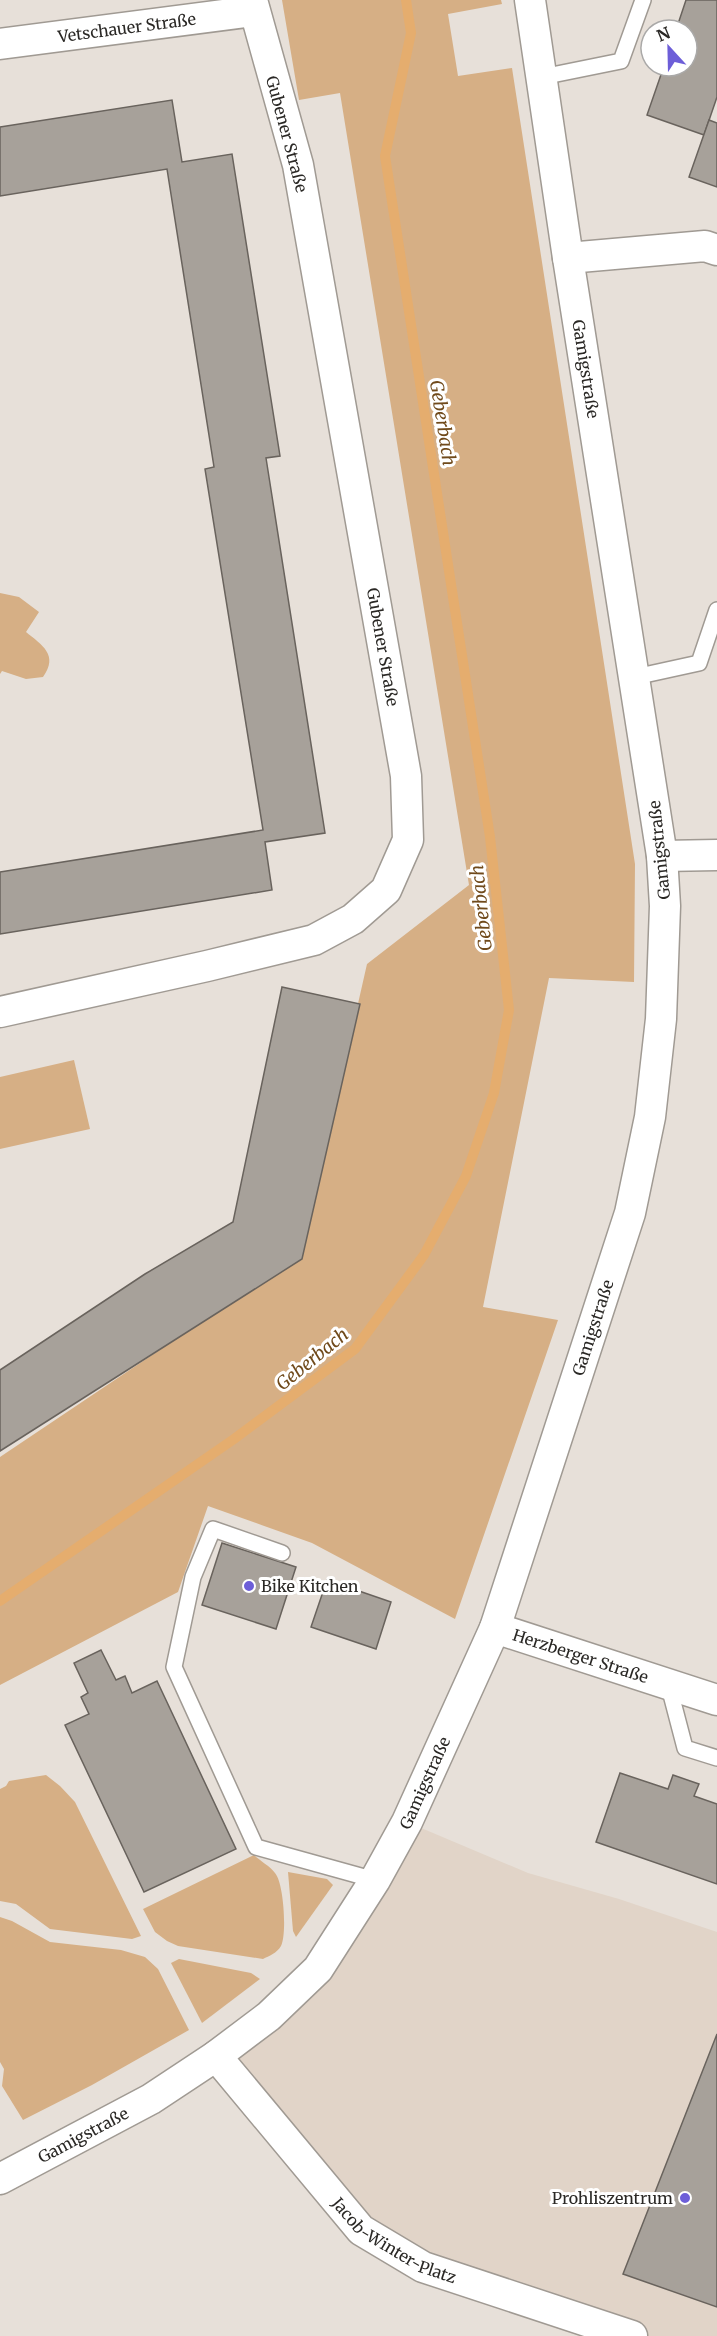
<svg xmlns="http://www.w3.org/2000/svg" width="717" height="2336" font-family="Merriweather,serif">
  <style>
    .built { fill: #e1d4c8 }
    .green { fill: #d6af85 }
    .lines { fill: none; stroke-linecap: round; stroke-linejoin: round }
    .stream { stroke: #e5ad6e; stroke-width: 10 }
    .building { fill: #a7a19a; stroke: #69635d; stroke-width: 1.5 }
    .service-casing { stroke: #a09a93; stroke-width: 18 }
    .minor-casing { stroke: #a09a93; stroke-width: 33 }
    .service { stroke: #fff; stroke-width: 15 }
    .minor { stroke: #fff; stroke-width: 30 }
    .poi-dot { fill: #6d5ed8; stroke: #fff; stroke-width: 2 }
    .labels { text-anchor: middle; dominant-baseline: central; stroke-width: 6; stroke-linejoin: round; paint-order: stroke }
    .street-label { font-size: 16px; fill: #2a2825; stroke: #fff }
    .poi-label { font-size: 16px; fill: #2a2825; stroke: #fff; text-anchor: start }
    .water-label { font-size: 18px; font-style: italic; fill: #704a1b; stroke: #fff }
  </style>
  <rect width="100%" height="100%" fill="#e7e0d9"/>
  <path class="built" d="M407,1822L528,1873L619,1899L717,1932V2336H633L361,2230L216,2056L269,2016Z"/>
  <g class="green">
    <path d="M282,0H501L502,4L448,14L458,76L512,68L635,864L634,982L549,978L483,1307L558,1320L455,1619L312,1543L208,1506L178,1592L0,1685V1457L301,1255L367,964L469,885L340,93L299,100Z"/>
    <path d="M0,593L19,597L39,612L26,632C42,645 59,655 43,677L26,679L2,671L0,674Z"/>
    <path d="M74,1060L90,1129L0,1149V1077Z"/>
    <path d="M46,1775L60,1786L75,1802L141,1936L132,1939L50,1929L16,1904L0,1901V1789L6,1786L9,1781Z"/>
    <path d="M254,1855C260,1861 270,1866 275,1873C284,1883 287,1935 281,1946C277,1953 269,1956 263,1959L178,1946L167,1941L155,1932L143,1909Z"/>
    <path d="M288,1872L327,1879L333,1885L296,1937L293,1931Z"/>
    <path d="M0,1917L12,1921L50,1942L121,1950L145,1957L158,1969L189,2030L92,2085L23,2120L2,2086L4,2069L0,2062Z"/>
    <path d="M179,1959L251,1973L260,1979L202,2023L171,1963Z"/>
  </g>
  <g class="lines">
    <path class="stream" d="M0,1601L234,1439L355,1349L424,1255L466,1176L494,1093L509,1010L490,837L385,156L411,33L406,0"/>
  </g>
  <g class="building">
    <path d="M686,0H717V97L704,135L647,115L664,66H687V30H676Z"/>
    <path d="M172,100L182,162L232,154L280,456L266,458L325,833L265,842L272,890L0,934V872L263,830L205,469L214,467L167,169L0,196V127Z"/>
    <path d="M709,120L717,123V187L689,177Z"/>
    <path d="M282,987L360,1004L302,1259L0,1451V1370L145,1274L233,1222Z"/>
    <path d="M222,1543L296,1567L276,1629L202,1605Z"/>
    <path d="M327,1580L391,1602L376,1649L311,1627Z"/>
    <path d="M101,1650L116,1680L125,1676L132,1693L157,1681L236,1849L144,1892L65,1725L89,1714L81,1697L88,1693L74,1663Z"/>
    <path d="M620,1773L668,1789L673,1775L699,1784L694,1796L717,1804V1884L596,1842Z"/>
    <path d="M717,2034V2307L623,2274Z"/>
  </g>
  <g class="lines">
    <g class="service-casing">
      <g id="service">
        <path d="M542,77L621,61L643,0"/>
        <path d="M635,677L699,663L717,610"/>
        <path d="M282,1553L213,1529L193,1577L174,1667L256,1847L375,1880"/>
        <path d="M668,1683L685,1748L717,1758"/>
      </g>
    </g>
    <g class="minor-casing">
      <g id="minor">
        <path id="s1" d="M0,44L254,11"/>
        <path d="M568,258L705,246L717,250"/>
        <path d="M662,856L717,855"/>
        <path d="M0,1012L207,966L314,940L353,919L386,890L408,840L406,776L298,165L252,0"/>
        <path id="s2" d="M495,1628L717,1700"/>
        <path id="s3" d="M216,2056L361,2230L423,2267L632,2336"/>
        <path id="s4" d="M0,2179L151,2099L216,2056L269,2016L318,1969L375,1880L407,1822L495,1628L630,1213L650,1117L661,1019L665,906L662,856L568,258L530,0"/>
      </g>
    </g>
    <use href="#service" class="service"/>
    <use href="#minor" class="minor"/>
  </g>
  <g class="poi-dot">
    <circle cx="249" cy="1586" r="6"/>
    <circle cx="685" cy="2198" r="6"/>
  </g>
  <g class="labels">
    <g class="street-label">
      <text stroke="none"><textPath href="#s1" startOffset="128">Vetschauer Straße</textPath></text>
      <text transform="translate(287 134) rotate(75)">Gubener Straße</text>
      <text transform="translate(586 369) rotate(81)">Gamigstraße</text>
      <text transform="translate(383 647) rotate(80)">Gubener Straße</text>
      <text transform="translate(659 850) rotate(-96)">Gamigstraße</text>
      <text stroke="none"><textPath href="#s4" startOffset="1084">Gamigstraße</textPath></text>
      <text stroke="none"><textPath href="#s2" startOffset="90">Herzberger Straße</textPath></text>
      <text stroke="none"><textPath href="#s4" startOffset="598">Gamigstraße</textPath></text>
      <text stroke="none"><textPath href="#s4" startOffset="94">Gamigstraße</textPath></text>
      <text stroke="none"><textPath href="#s3" startOffset="260">Jacob-Winter-Platz</textPath></text>
    </g>
    <g class="poi-label">
      <text x="261" y="1586">Bike Kitchen</text>
      <text x="673" y="2198" text-anchor="end">Prohliszentrum</text>
    </g>
    <g class="water-label">
      <text transform="translate(443 423) rotate(81)">Geberbach</text>
      <text transform="translate(481 908) rotate(-96)">Geberbach</text>
      <text transform="translate(312 1359) rotate(-39)">Geberbach</text>
    </g>
  </g>
  <g transform="translate(669 48) rotate(338)"><circle r="28" fill="#ffffff" stroke="#aaa9a8" stroke-width="1.5"/>
  <path d="M0-4.5L10 22L0 15L-10 22Z" fill="#6d5ed8"/>
  <text y="-9" font-size="16" font-weight="bold" text-anchor="middle" fill="#2a2825">N</text>
  </g>
</svg>
